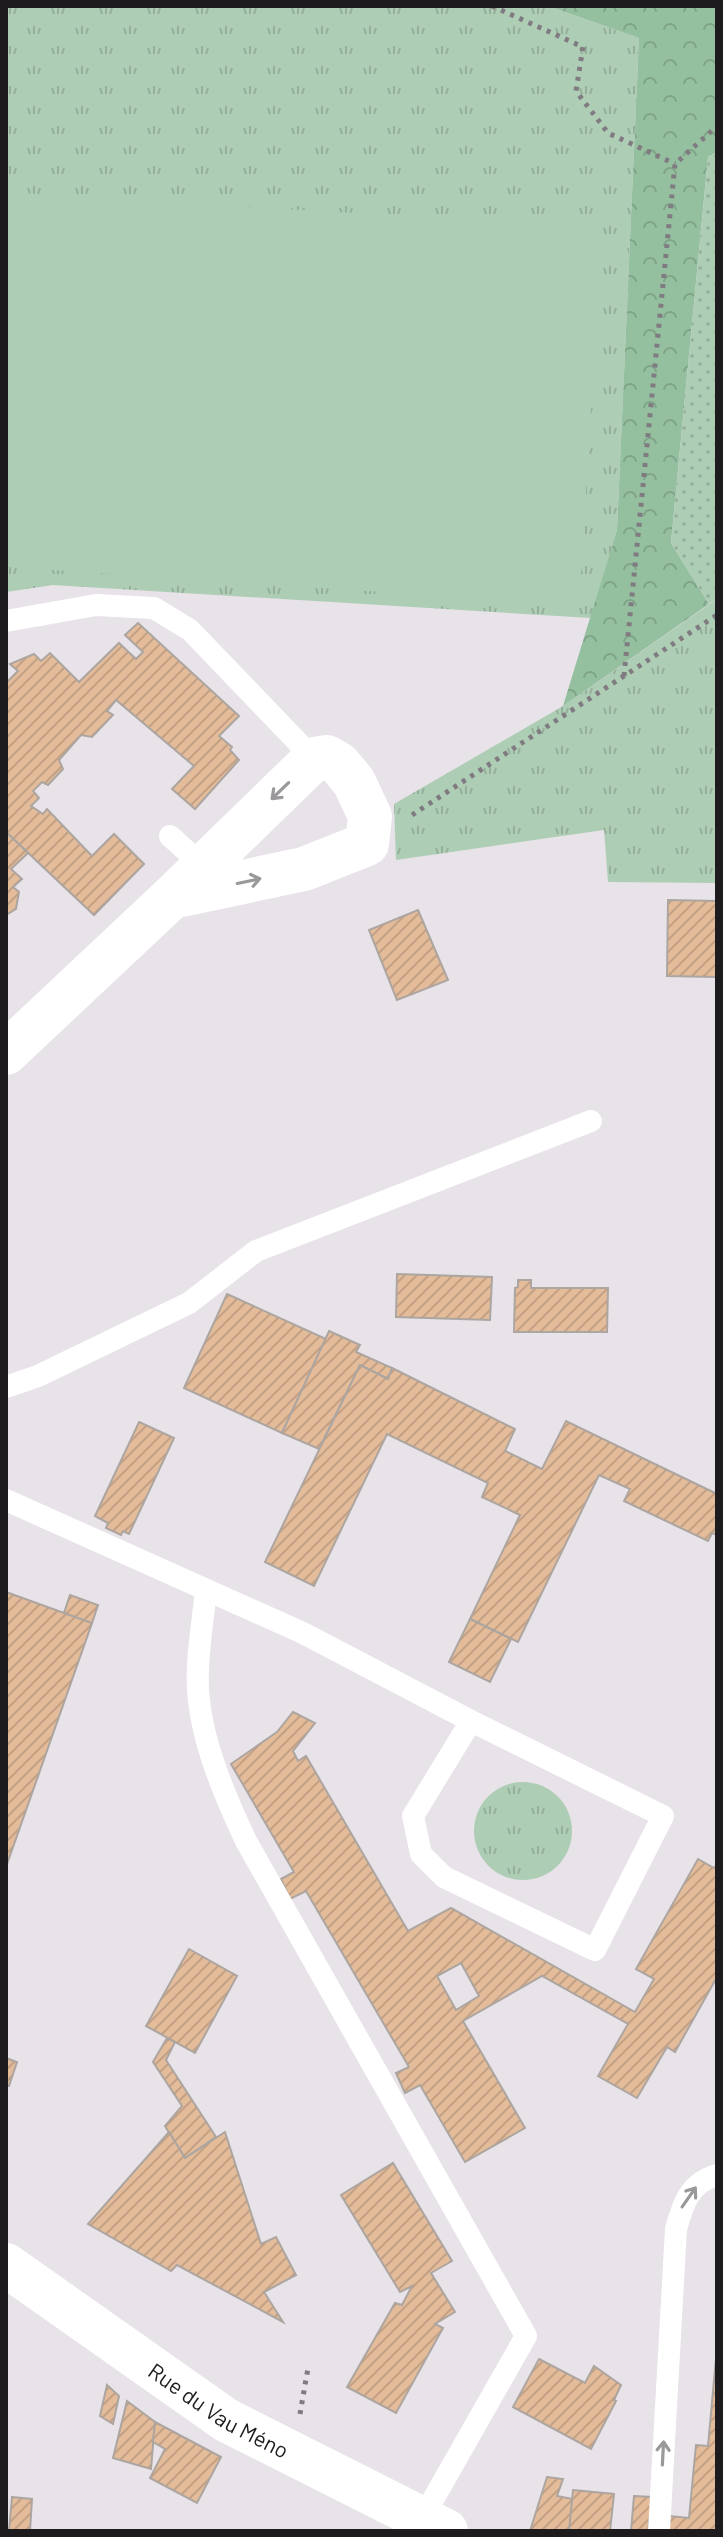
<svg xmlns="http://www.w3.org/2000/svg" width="723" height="2537" font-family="Barlow,sans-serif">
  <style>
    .grass { fill: url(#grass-tufts) }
    .forest { fill: url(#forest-crowns) }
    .park { fill: url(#park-dots) }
    .pitch { fill: #aecdb5 }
    .building { fill: url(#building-hatch); stroke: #aca5a0; stroke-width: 2; fill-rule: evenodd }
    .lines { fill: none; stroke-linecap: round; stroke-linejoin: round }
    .path { stroke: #7f7b80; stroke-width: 5; stroke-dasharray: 4 6; stroke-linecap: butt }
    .lane { stroke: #fff; stroke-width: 22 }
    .street { stroke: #fff; stroke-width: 44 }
    .oneway { stroke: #9a989a }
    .labels { text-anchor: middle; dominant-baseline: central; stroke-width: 8; stroke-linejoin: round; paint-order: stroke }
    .street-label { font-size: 22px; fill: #1e1b1e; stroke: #e8e2e9 }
  </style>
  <defs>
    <pattern id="grass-tufts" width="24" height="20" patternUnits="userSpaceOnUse" patternTransform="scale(2)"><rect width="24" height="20" fill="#aecdb5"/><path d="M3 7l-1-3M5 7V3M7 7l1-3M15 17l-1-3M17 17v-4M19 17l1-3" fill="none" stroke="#95af9b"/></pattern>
    <pattern id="forest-crowns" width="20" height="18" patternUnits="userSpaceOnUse" patternTransform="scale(2)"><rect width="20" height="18" fill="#95c0a0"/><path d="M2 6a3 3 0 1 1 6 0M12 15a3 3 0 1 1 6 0" fill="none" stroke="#80a489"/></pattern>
    <pattern id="park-dots" width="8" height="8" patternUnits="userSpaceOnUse" patternTransform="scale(2)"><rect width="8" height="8" fill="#aecdb5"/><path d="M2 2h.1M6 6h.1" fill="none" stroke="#95af9b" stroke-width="1.8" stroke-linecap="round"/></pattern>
    <pattern id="building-hatch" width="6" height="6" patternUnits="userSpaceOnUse" patternTransform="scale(2)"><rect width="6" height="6" fill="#e4bc9a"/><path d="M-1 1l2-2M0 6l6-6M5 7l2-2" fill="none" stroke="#c3a184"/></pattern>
  </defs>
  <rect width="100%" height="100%" fill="#e8e2e9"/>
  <g class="grass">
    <path d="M6,6H548L639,38L617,530L591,618L53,585L6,592Z"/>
    <path d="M717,599V883L608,882L604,830L396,860L394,804L563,706Z"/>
    <circle cx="523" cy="1831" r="49"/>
  </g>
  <path class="forest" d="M548,6H717V152L708,157L671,543L709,604L563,706L617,530L639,38Z"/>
  <path class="park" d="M717,152V599L709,604L671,543L708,157Z"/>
  <path class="pitch" d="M6,192L602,228L579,605L6,567Z"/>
  <g class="building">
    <path d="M138,623L239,716L219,736L232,747L230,750L239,760L195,809L172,789L194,766L116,700L107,711L113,715L92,737L81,735L59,760L63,769L48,785L42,782L33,791L39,798L31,806L43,814L47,809L92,856L114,834L144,864L94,915L6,832V683L18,671L10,664L34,654L41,661L50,653L79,682L119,643L136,659L143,652L125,635Z"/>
    <path d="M6,832L28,853L11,869L22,879L13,887L19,892L16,909L6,915Z"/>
    <path d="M668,900L717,901V977L667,976Z"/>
    <path d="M418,910L448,980L397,1000L369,930Z"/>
    <path d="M397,1274L492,1277L490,1320L396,1317Z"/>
    <path d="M518,1280H531V1288H608L607,1332H514L515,1288L518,1287Z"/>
    <path d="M227,1294L326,1339L282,1433L184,1388Z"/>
    <path d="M329,1331L360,1345L356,1352L392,1368L388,1379L360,1365L319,1449L282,1433Z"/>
    <path d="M360,1365L388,1379L392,1368L515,1429L505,1451L542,1469L566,1421L717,1494V1535L712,1533L708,1541L624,1501L630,1489L599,1475L518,1642L470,1619L520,1515L482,1497L488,1483L387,1434L314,1586L265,1562Z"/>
    <path d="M139,1422L174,1438L129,1534L123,1531L121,1535L106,1528L108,1523L95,1516Z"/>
    <path d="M6,1592L92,1623L6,1867Z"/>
    <path d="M70,1595L98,1605L92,1623L64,1613Z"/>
    <path d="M470,1619L511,1639L490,1682L449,1662Z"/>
    <path d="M293,1712L315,1723L293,1751L298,1761L306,1756L408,1931L451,1908L635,2012L654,1979L636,1969L698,1859L714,1868L717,1864V1977L675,2052L667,2047L637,2098L598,2076L628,2024L542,1976L463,2021L525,2128L465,2162L420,2085L405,2093L396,2073L409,2067L306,1891L290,1899L281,1879L294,1872L231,1764L277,1732ZM461,1963L479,1996L456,2010L437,1976Z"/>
    <path d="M189,1949L237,1976L195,2053L146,2026Z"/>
    <path d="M167,2038L175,2042L166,2060L216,2137L185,2158L165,2126L182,2106L153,2062Z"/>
    <path d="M6,2058L17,2062L9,2086L6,2085Z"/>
    <path d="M169,2132L185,2158L225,2132L261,2244L276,2237L296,2275L264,2292L283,2322L177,2265L171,2271L88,2224Z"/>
    <path d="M393,2163L452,2261L431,2273L455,2312L435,2324L443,2328L396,2413L347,2387L395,2303L402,2305L412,2286L400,2292L341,2195Z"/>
    <path d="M717,2347V2531H669L670,2516L689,2518L696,2445L708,2446Z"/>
    <path d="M539,2359L585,2383L594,2366L621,2385L614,2400L616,2401L591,2449L513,2407Z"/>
    <path d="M107,2385L119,2396L113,2424L100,2416Z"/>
    <path d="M127,2401L155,2422L151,2469L113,2458Z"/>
    <path d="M155,2422L221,2457L197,2503L150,2478L165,2449L153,2442Z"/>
    <path d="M547,2477L563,2479L557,2496L573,2499L569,2531H530Z"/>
    <path d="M573,2490L614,2494L610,2531H569Z"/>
    <path d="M634,2496L652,2497L648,2531H631Z"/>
    <path d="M12,2497L32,2499L30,2531H9Z"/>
  </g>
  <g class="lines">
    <g class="path">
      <path d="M492,6L583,47L576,91L608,133L675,164"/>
      <path d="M624,676L675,164L717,126"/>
      <path d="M412,815L717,615"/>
      <path d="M300,2414L308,2368"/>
    </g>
    <g class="lane">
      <path d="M6,621L96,605L154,608L190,630L314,759"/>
      <path d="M170,836L203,866"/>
      <path d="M6,1387L38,1376L189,1303L256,1251L591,1121"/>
      <path d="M6,1500L303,1633L471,1721L663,1816L595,1950L444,1877L421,1854L413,1816L471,1721"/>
      <path d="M206,1590C203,1621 196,1659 198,1689C201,1741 224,1794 246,1841L526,2336L422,2519"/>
      <path d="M659,2531L676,2229C683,2204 689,2183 717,2175"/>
    </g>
    <g class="street">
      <path d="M6,1053L172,897L314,759L327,757L339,764L354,782L370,816L367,844L304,869L172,897"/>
      <path id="s1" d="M6,2265L226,2420L446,2531"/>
    </g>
  </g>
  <defs><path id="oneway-shaft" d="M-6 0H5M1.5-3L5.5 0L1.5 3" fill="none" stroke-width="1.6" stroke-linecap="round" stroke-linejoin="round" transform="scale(2)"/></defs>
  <g class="oneway">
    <use href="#oneway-shaft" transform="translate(280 791) rotate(136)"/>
    <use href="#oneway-shaft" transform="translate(249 881) rotate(-12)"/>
    <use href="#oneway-shaft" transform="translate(689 2197) rotate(-55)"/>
    <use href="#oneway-shaft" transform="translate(663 2453) rotate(-87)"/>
  </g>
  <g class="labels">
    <g class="street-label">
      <text stroke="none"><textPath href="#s1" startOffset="258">Rue du Vau Méno</textPath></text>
    </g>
  </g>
  <rect width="723" height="2537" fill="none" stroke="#1e1b1e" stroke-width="16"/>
</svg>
